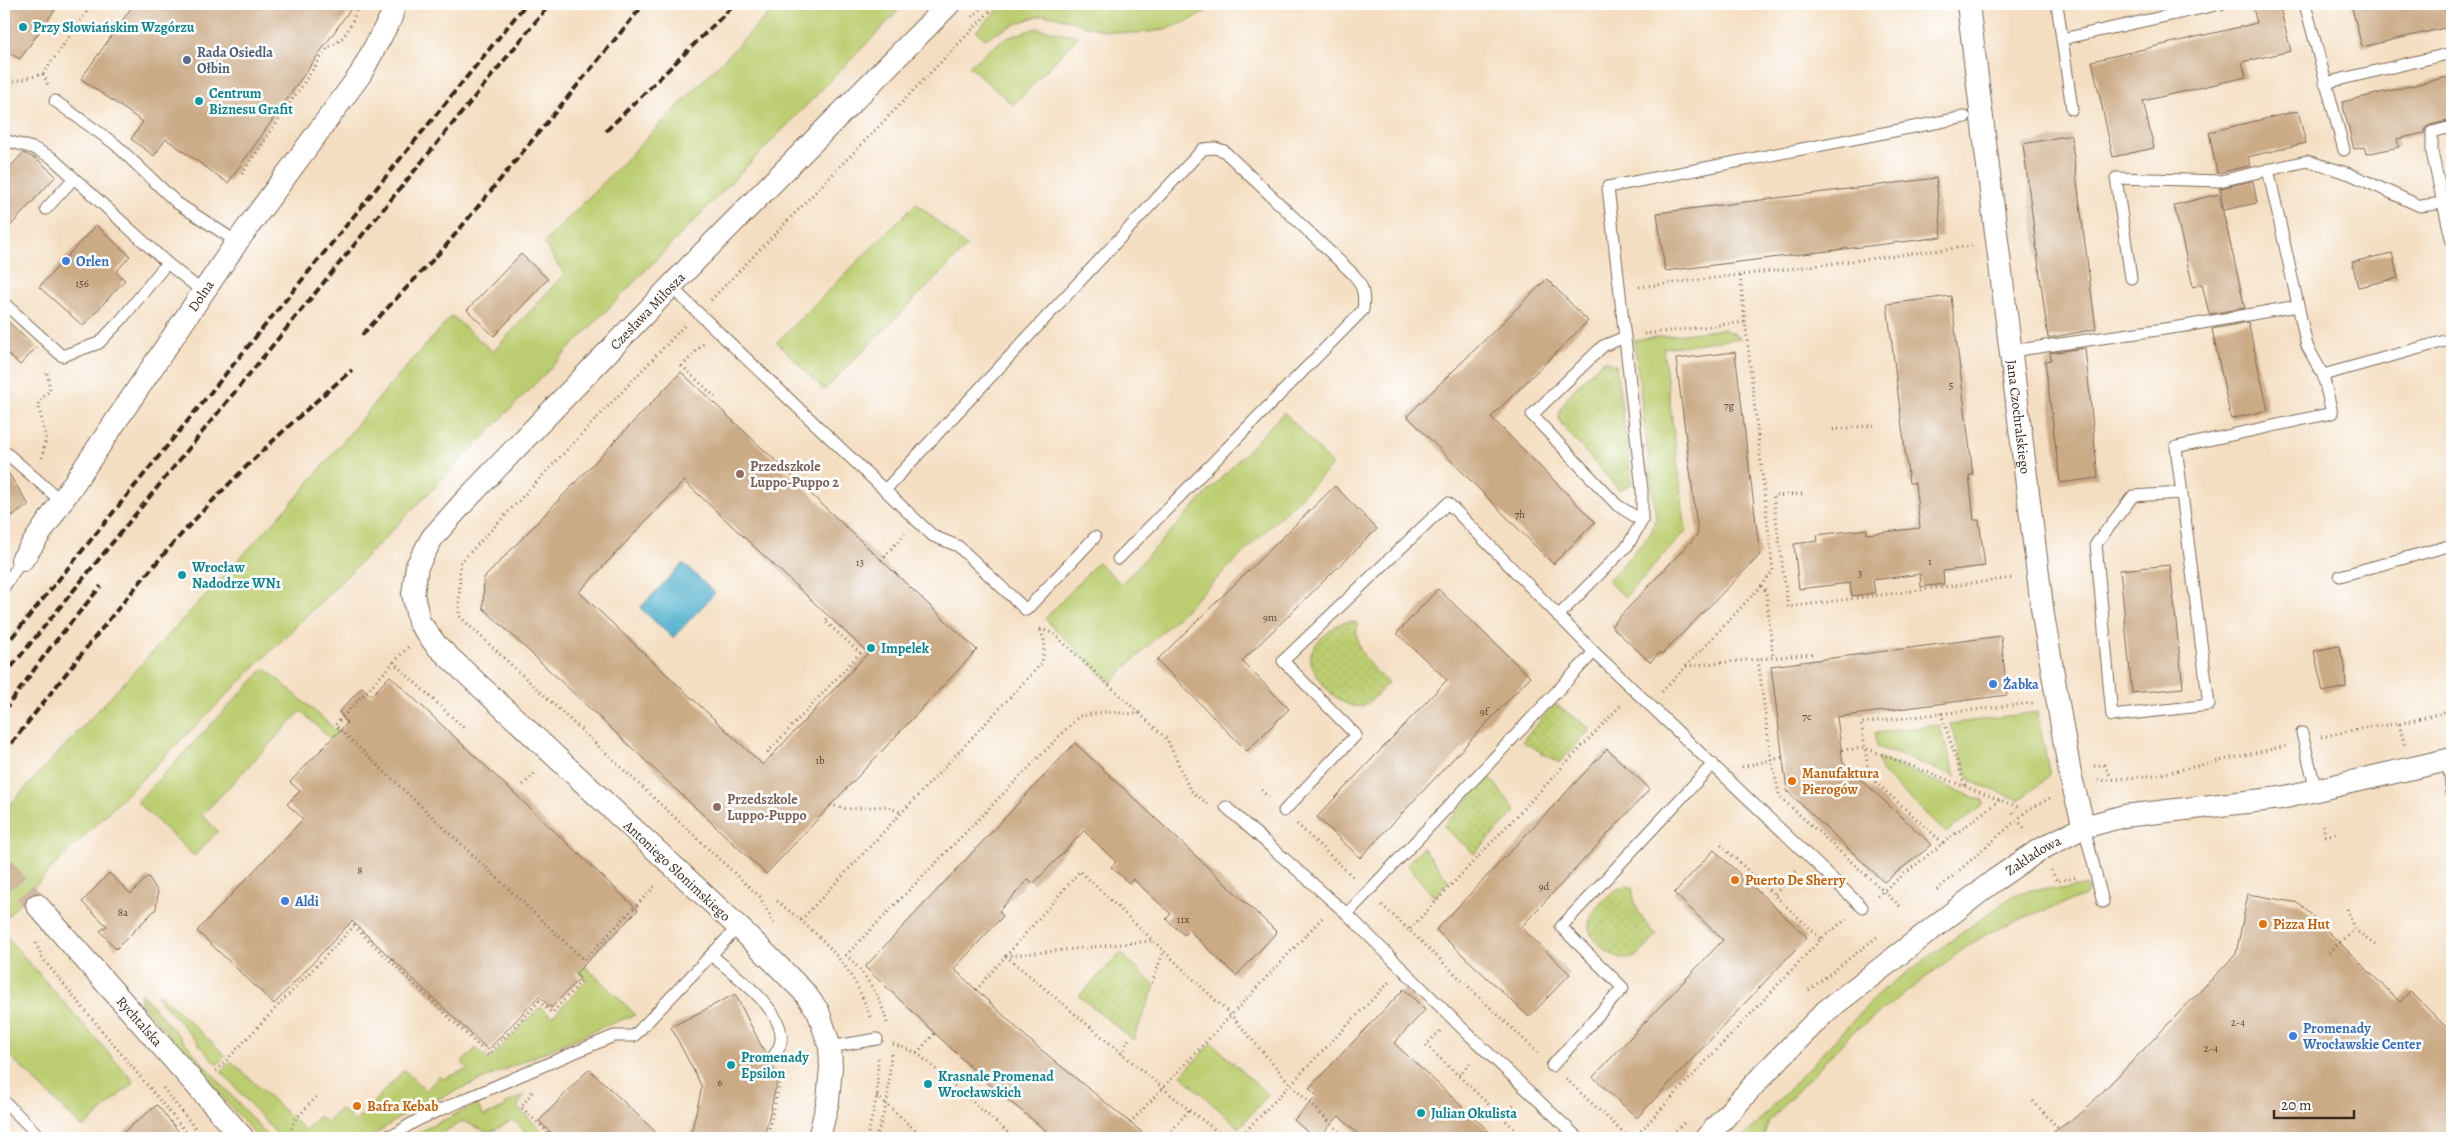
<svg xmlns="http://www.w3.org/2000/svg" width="2456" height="1142" font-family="Alegreya,serif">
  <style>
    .green { fill: #bbcd70; stroke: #7b7c47 }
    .park { fill: url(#park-dots); stroke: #7b7c47 }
    .water { fill: #4caecb; stroke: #446c74 }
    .building { fill: #cbaa86; fill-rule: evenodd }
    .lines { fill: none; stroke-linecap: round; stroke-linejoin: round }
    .street-tunnel { stroke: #cfbaa0; stroke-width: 22; stroke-dasharray: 22 11; stroke-linecap: butt }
    .lane-casing { stroke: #7c6957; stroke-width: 13 }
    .street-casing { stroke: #7c6957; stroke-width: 24 }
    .path { stroke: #7c6957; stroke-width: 3; stroke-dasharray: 1 4; stroke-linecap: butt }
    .lane { stroke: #fff; stroke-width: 11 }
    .street { stroke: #fff; stroke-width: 22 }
    .rail { stroke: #3b2a1e; stroke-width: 4; stroke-dasharray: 8 4; stroke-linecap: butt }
    .culture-dot { fill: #0f9aa8; stroke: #fff; stroke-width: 2 }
    .service-dot { fill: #5c6f8a; stroke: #fff; stroke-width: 2 }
    .shop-dot { fill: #3f7fe0; stroke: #fff; stroke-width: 2 }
    .education-dot { fill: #8d6e63; stroke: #fff; stroke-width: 2 }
    .food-dot { fill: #e8710a; stroke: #fff; stroke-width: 2 }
    .labels { text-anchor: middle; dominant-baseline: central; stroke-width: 5; stroke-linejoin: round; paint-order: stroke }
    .number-label { font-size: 11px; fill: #5f4a38 }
    .culture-label { font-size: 14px; font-weight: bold; fill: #0d838f; stroke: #fff; text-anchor: start }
    .service-label { font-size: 14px; font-weight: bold; fill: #4e5e75; stroke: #fff; text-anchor: start }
    .shop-label { font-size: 14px; font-weight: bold; fill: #366cbe; stroke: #fff; text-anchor: start }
    .street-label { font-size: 14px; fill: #3b2a1e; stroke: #fff }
    .education-label { font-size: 14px; font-weight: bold; fill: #785e54; stroke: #fff; text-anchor: start }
    .food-label { font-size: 14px; font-weight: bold; fill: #c56008; stroke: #fff; text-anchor: start }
  </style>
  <defs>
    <pattern id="park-dots" width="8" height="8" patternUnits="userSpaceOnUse" patternTransform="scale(1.25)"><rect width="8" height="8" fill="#bbcd70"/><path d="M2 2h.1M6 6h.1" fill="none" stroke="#a2b061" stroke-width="1.8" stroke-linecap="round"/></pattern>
  </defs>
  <rect width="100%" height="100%" fill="#fff"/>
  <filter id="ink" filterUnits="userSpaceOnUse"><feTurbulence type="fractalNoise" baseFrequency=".02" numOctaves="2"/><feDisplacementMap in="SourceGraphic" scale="10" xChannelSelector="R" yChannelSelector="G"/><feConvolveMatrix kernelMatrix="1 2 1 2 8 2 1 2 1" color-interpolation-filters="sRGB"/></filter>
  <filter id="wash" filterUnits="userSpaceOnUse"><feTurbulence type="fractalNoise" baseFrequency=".0096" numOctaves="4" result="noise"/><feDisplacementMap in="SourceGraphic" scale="20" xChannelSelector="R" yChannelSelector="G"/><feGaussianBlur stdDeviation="1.12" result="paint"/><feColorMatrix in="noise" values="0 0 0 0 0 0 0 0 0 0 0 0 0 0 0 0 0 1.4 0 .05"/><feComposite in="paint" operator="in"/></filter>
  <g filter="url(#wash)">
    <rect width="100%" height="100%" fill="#f4dec1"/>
    <g class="green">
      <path d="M778,4H905L380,543L51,869L4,920V811L298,496L389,386L452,316L493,352L564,274L544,243Z"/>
      <path d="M1004,4H1217C1179,32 1135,40 1090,27C1078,24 1056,15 1045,15C1031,16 997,32 985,39L976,31Z"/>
      <path d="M1036,28L1079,36L1013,105L969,66L1004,39Z"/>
      <path d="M916,203L967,247L824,390L777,342Z"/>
      <path d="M1724,329L1741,338L1663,348L1686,531L1625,597L1608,581L1651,533L1656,518L1634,340Z"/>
      <path d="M1284,412L1333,465L1110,683L1045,619L1098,562L1121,584Z"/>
      <path d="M265,668L328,723L626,1005L635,1015L602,1027L408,1112L369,1138H280L221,1071L231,1061L305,1130L319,1116L327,1123L340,1108L355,1122L404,1070L426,1091L439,1076L442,1079L468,1069L462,1062L476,1048L489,1060L540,1007L552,1017L587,980L301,711L202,815L218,831L194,856L137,802Z"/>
      <path d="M2037,712L2050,776L2019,800L1970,781L1950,724Z"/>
      <path d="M1939,725L1956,776L1877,747L1875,733Z"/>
      <path d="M1878,758L1983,801V805L1946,833L1881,771Z"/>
      <path d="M1423,847L1449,881L1434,897L1407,864Z"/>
      <path d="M2087,885L2088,892L2085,896L2017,920L1987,934L1966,947L1850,1035L1769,1121L1763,1138H1743L1880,992L2014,895C2041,884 2060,893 2087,885Z"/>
      <path d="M4,934L134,1082L83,1128L4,1050Z"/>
      <path d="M141,993L269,1138H258L141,1003Z"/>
      <path d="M160,994L226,1056L217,1065L157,996Z"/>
      <path d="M1212,1043L1268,1095L1239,1128L1181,1075Z"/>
      <path d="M525,1095L517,1107L550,1138H532L513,1120L489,1133L463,1121L433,1138H412L419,1132L477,1104L484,1116L506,1107L505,1104Z"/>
    </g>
    <g class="park">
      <path d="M1604,360L1616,365L1632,484L1619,490L1565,429C1563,426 1560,422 1559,419C1556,402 1592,372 1604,360Z"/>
      <path d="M1353,622L1357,623C1354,651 1368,664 1388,683C1380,690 1372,703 1362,706C1343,712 1307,674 1311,655C1312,647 1320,639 1326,634C1335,626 1341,621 1353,622Z"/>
      <path d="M1555,704L1591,729L1559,763L1522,741Z"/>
      <path d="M1490,777L1516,811L1474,854L1443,826Z"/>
      <path d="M1626,886L1632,887C1634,908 1642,921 1657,935C1650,942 1643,953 1635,957C1619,965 1590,943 1589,927C1589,916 1595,910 1601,903C1609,895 1614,889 1626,886Z"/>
      <path d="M1121,953L1155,986L1133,1040L1079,996Z"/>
    </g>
    <path class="water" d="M683,563L715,593L673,638L640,608Z"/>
    <g id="blocks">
      <g class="building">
        <path d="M4,4H59L20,59L4,50Z"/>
        <path d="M134,4H354L228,183L166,139L154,156L131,139L143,122L81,79Z"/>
        <path d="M2252,4H2279L2291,51L2242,62L2246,77L2143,101L2154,148L2113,157L2092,61L2257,23Z"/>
        <path d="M2351,4H2443L2449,27L2362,47Z"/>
        <path d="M2452,76V120L2430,125L2425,128L2424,133L2397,139L2399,147L2366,154L2364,147L2354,149L2342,102Z"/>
        <path d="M2298,111L2306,143L2248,157L2250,166L2217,173L2209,132Z"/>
        <path d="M2071,135L2096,329L2048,338L2023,144Z"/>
        <path d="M23,153L37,159L56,176L4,233V174Z"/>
        <path d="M1936,178L1942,237L1665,271L1657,213Z"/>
        <path d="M2253,181L2257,203L2224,210L2220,188Z"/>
        <path d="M2219,194L2245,308L2209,314L2202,284L2193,287L2174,205Z"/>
        <path d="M96,225L130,256L116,272L125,280L83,326L39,287Z"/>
        <path d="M2392,253L2398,278L2358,287L2352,262Z"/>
        <path d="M521,254L548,279L494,336L467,310Z"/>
        <path d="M1547,279L1588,321L1491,417L1595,522L1553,564L1407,416Z"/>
        <path d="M1951,296L1973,475H1969L1974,520H1979L1985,566L1943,571L1944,584L1921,587L1920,574L1873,580L1875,593L1852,596L1850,583L1799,589L1794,544L1818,541L1817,535L1867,529V534L1920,528L1915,483H1909L1887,304Z"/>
        <path d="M4,318L36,348L20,365L4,350Z"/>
        <path d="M2248,322L2268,410L2231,419L2212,329Z"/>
        <path d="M2085,348L2098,478L2060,483L2045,361L2051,360L2050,353Z"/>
        <path d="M1735,352L1760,555L1662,654L1660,653L1650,662L1611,626L1698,534L1676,359Z"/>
        <path d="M681,372L977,650L766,874L483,608L484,578ZM684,481L868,653L763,765L579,592Z"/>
        <path d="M4,466L29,505L4,521Z"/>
        <path d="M1335,486L1377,529L1242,661L1289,709L1247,751L1157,660Z"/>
        <path d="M2170,565L2183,688L2132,693L2120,570Z"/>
        <path d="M1438,589L1530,677L1360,858L1317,817L1447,680L1397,633Z"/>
        <path d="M2001,636L2007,695L1837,717L1843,763L1932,845L1884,882L1787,791L1771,666Z"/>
        <path d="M2339,646L2345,666L2346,687L2323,692L2314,651Z"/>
        <path d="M390,676L638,910L575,974L580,978L551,1008L539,996L488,1050L352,921L274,1004L197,931L303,819L287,804L300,791L290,782L347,723L339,712L362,687L371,696Z"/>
        <path d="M1075,743L1277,932L1236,976L1189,930L1184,935L1166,919L1171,914L1133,879L1129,883L1111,867L1116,862L1084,831L1033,884L1029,879L999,911L1003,916L954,969L1034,1044L1149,1138H1055L993,1088L865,967Z"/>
        <path d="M1607,749L1650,789L1521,927L1570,974L1529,1017L1436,930Z"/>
        <path d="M1714,850L1807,937L1637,1118L1593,1077L1723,940L1674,893Z"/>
        <path d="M109,873L131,894L148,876L158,892L156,909L116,949L100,931L107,926L82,902Z"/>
        <path d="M2248,894L2299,903L2400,1002L2410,991L2452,1033V1138H2045L2083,1112L2236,954Z"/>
        <path d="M1404,989L1425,1010L1394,1043L1496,1138H1362L1339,1116L1318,1138H1314L1294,1120L1317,1096L1309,1088Z"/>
        <path d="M735,994L765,1053L762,1058V1063L767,1067H772L778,1078L764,1138H690L702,1087L671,1027Z"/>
        <path d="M589,1069L662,1138H557L539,1121Z"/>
        <path d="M157,1105L184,1138H116Z"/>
      </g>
    </g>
  </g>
  <g filter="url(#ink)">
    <use href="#blocks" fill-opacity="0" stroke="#7c6957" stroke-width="1"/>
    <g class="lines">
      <path class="street-tunnel" d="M4,867L37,905"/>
      <g class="lane-casing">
        <g id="lane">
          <path d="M2057,4L2062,39L2221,4"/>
          <path d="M2305,4L2344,150"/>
          <path d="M2062,39L2072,109"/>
          <path d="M2325,83L2452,53"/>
          <path d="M55,101L115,144L177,203L237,242"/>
          <path d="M4,140L33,148L51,157L167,263L203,292"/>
          <path d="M2443,203L2432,152V132L2452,127"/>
          <path d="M46,209L74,178"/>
          <path d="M2131,278L2116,178L2220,181L2307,161L2350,174L2420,206L2443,203L2452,242"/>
          <path d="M671,287L933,536L958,546L1026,610L1095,537"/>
          <path d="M4,303L62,356L99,343L121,320L167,263"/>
          <path d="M1625,337L1603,346L1532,415L1617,505L1642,521"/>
          <path d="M2011,351L2185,326L2298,306"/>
          <path d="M2323,375L2452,339"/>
          <path d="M4,451L61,501"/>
          <path d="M885,490L1203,149L1215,148L1224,151L1353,274C1363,285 1365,294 1363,310L1118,559"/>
          <path d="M2181,493L2133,496L2096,544L2112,716L2209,705L2176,447L2332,413L2323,375L2307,346L2268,169"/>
          <path d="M2340,576L2452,545"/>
          <path d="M4,587L22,560"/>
          <path d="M1558,616L1628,545L1642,521V490L1608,187L1965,117"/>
          <path d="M2302,733L2316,791"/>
          <path d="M2448,760L2452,793"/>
          <path d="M1226,807L1347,914L1465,1031L1578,1138"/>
          <path d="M1284,811L1356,735L1283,661L1448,503L1594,652L1862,907"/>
          <path d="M2084,827L2103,902"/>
          <path d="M1347,914L1594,652"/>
          <path d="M711,955L738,927"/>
          <path d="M830,1047L877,1039"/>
          <path d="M1552,1066L1623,988L1561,927L1713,764"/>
          <path d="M4,1101L41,1138"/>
          <path d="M378,1138L398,1133"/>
          <path d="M394,1138C406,1121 443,1110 461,1101C512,1079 563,1057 614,1036H634L711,955C736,976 810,1027 769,1060"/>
        </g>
      </g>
      <g class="street-casing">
        <g id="street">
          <path id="s1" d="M1968,4L2043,615L2070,774L2084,827"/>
          <path id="s2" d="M22,560L237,242L360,75L391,17L394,4"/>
          <path id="s3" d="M37,905L243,1138"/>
          <path id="s4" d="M819,1138L828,1101L831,1067L830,1047L818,1011L804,992L747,935L436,645L419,622L413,594L417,566L432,538L463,503L698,258L949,4"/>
          <path id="s5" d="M1706,1138L1762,1076L1826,1011L1995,880L2039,850L2084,827L2124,816L2281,798L2452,759"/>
        </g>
      </g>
      <g class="path">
        <path d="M972,17L985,4"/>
        <path d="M43,74L48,85"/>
        <path d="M4,82L8,83L43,74L92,4"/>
        <path d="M242,174L328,47C347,41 352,21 359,4"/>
        <path d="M1639,287L1740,275"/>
        <path d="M711,300L997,4"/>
        <path d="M684,326L460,563L459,616L760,897L774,924"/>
        <path d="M1644,334L1745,322"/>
        <path d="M703,344L682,366L715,397"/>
        <path d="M1828,430L1877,425"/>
        <path d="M42,458L46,439L38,403L50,390L47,373"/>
        <path d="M1802,494L1773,496L1788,607L2013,578"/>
        <path d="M881,560L905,534"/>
        <path d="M1761,586L1773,571L1740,275L1972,246"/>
        <path d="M1040,629L1053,633L1139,713"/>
        <path d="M408,647L335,725L584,960L657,884"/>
        <path d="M1812,654L1758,659L1771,759L1780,797L1900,906"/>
        <path d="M393,662L465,729"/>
        <path d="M1686,666L1758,659"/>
        <path d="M1662,692L1761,586L1766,591L1773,658"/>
        <path d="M1941,713L1965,786"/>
        <path d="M2399,724L2405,746"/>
        <path d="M2321,737L2367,727L2399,724L2452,710"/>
        <path d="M1842,750L1865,748L1861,723L2033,703"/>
        <path d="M772,756L768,752L860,653L825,621L829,616"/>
        <path d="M2094,766L2104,765L2110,775"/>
        <path d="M1742,767L1783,757"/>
        <path d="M2098,781L2156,775L2286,746"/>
        <path d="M523,785L537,771"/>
        <path d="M1261,790L1271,799"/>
        <path d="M830,805L848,809L886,806L902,813"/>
        <path d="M2013,812L2015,815"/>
        <path d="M2020,823L2025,829"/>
        <path d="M1297,824L1354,878"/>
        <path d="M2323,825L2326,839"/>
        <path d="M2325,836L2338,833"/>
        <path d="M1943,843L2000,800"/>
        <path d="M1721,845L1821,939"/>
        <path d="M2051,870L2057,881L2078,877"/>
        <path d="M1937,890L2028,810L2050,798"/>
        <path d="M1775,894L1797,870"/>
        <path d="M1877,896L1943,843L1869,776L1865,748L2018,807"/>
        <path d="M777,901C821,936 854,965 871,1020"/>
        <path d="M1382,905L1409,930"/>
        <path d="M801,920L1042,663L1045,643L1040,629"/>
        <path d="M2354,929L2376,945"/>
        <path d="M36,943L42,958L191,1138"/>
        <path d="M2329,953L2354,929L2347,908"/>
        <path d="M1152,983L1163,953"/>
        <path d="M976,990L1006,956L1151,941"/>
        <path d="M1809,990L1877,937"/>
        <path d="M887,1023C881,997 865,973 846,955L1079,716L1106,712L1140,714L1167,739L1190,790L1208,804"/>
        <path d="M1440,1031L1426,1045L1524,1138"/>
        <path d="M893,1044L917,1053L1014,1138"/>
        <path d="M917,1053L935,1033"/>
        <path d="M1538,1053L1409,930L1622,704"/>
        <path d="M1122,1054L1130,1037"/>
        <path d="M216,1071L354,926L488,1055L539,1001L552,1013L582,980"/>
        <path d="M1459,1075L1470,1063"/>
        <path d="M1566,1079L1629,1138"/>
        <path d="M163,1088L203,1138"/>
        <path d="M532,1092L521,1107L554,1138"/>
        <path d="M877,1096L924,1138"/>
        <path d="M2033,1101L2059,1129"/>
        <path d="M1502,1117L1515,1104"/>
        <path d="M1130,1123L1323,917"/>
        <path d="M288,1138L294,1121L317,1096"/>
        <path d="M767,1138L781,1077"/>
        <path d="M867,1138L877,1096L878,1058"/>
        <path d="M876,1138L887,1103L891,1053"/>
        <path d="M1165,1138L1189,1110"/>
        <path d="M1226,1138L1189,1110L1006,956L1080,871L1231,1015L1291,1085L1346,1138"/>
        <path d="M1239,1138L1389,982"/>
        <path d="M1634,1138L1821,939L1848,918"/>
        <path d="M1669,1138L1685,1122"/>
      </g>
      <use href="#lane" class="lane"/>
      <use href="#street" class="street"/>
      <g class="rail">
        <path d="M606,131L735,4"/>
        <path d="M362,335L444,248L644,4"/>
        <path d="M4,647L526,4"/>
        <path d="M4,676L550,4"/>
        <path d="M4,711L50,648L101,586"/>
        <path d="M4,753C61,680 117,607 178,538C232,478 291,422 352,370"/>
      </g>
    </g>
  </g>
  <g class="culture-dot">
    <circle cx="23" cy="27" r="5"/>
    <circle cx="199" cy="101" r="5"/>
    <circle cx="182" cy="575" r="5"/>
    <circle cx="871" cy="648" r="5"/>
    <circle cx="731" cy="1065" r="5"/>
    <circle cx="928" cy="1084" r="5"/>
    <circle cx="1421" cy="1113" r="5"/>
  </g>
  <circle class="service-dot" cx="187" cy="60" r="5"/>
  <g class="shop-dot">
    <circle cx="66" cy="261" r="5"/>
    <circle cx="1993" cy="684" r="5"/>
    <circle cx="285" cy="901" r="5"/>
    <circle cx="2293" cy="1036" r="5"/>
  </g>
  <g class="education-dot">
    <circle cx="740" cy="474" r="5"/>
    <circle cx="717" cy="807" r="5"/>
  </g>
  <g class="food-dot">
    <circle cx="1792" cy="781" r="5"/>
    <circle cx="1735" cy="880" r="5"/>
    <circle cx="2263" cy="924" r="5"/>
    <circle cx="357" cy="1106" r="5"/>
  </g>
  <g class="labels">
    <g class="number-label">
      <text x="82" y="283">156</text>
      <text x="1951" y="385">5</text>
      <text x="1729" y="405">7g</text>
      <text x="1520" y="514">7h</text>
      <text x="1930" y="561">1</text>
      <text x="860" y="562">13</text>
      <text x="1860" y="573">3</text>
      <text x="1270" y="617">9m</text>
      <text x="1484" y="711">9f</text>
      <text x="1807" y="716">7c</text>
      <text x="820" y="760">1b</text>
      <text x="360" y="870">8</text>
      <text x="1544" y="886">9d</text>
      <text x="123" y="912">8a</text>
      <text x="1183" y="919">11x</text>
      <text x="2238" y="1022">2-4</text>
      <text x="2211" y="1048">2-4</text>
      <text x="720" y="1082">6</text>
    </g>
    <g class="culture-label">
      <text x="33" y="27">Przy Słowiańskim Wzgórzu</text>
      <text x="209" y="93">Centrum<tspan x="209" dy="16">Biznesu Grafit</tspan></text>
      <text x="192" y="567">Wrocław<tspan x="192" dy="16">Nadodrze WN1</tspan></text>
      <text x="881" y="648">Impelek</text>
      <text x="741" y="1057">Promenady<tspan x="741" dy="16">Epsilon</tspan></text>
      <text x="938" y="1076">Krasnale Promenad<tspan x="938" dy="16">Wrocławskich</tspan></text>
      <text x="1431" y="1113">Julian Okulista</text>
    </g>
    <g class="service-label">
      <text x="197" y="52">Rada Osiedla<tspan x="197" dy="16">Ołbin</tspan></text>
    </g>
    <g class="shop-label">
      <text x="76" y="261">Orlen</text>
      <text x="2003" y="684">Żabka</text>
      <text x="295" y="901">Aldi</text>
      <text x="2303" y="1028">Promenady<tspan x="2303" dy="16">Wrocławskie Center</tspan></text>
    </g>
    <g class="street-label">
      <text stroke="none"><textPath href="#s2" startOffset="319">Dolna</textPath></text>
      <text stroke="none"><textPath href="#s4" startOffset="1090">Czesława Miłosza</textPath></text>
      <text stroke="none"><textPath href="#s1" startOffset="416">Jana Czochralskiego</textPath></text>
      <text stroke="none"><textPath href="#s5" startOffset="434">Zakładowa</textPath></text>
      <text transform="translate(677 871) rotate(43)">Antoniego Słonimskiego</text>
      <text stroke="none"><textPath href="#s3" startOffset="155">Rychtalska</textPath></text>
    </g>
    <g class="education-label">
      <text x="750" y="466">Przedszkole<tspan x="750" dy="16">Luppo-Puppo 2</tspan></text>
      <text x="727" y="799">Przedszkole<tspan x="727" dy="16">Luppo-Puppo</tspan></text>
    </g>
    <g class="food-label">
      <text x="1802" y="773">Manufaktura<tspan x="1802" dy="16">Pierogów</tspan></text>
      <text x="1745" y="880">Puerto De Sherry</text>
      <text x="2273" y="924">Pizza Hut</text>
      <text x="367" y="1106">Bafra Kebab</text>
    </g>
  </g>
  <rect width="2456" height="1142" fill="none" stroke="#fff" stroke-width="20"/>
  <path d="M2274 1110v8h80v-8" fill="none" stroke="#3b2a1e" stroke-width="2.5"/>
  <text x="2281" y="1110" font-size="15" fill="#3b2a1e" stroke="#ffffff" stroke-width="4" paint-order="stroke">20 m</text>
</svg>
